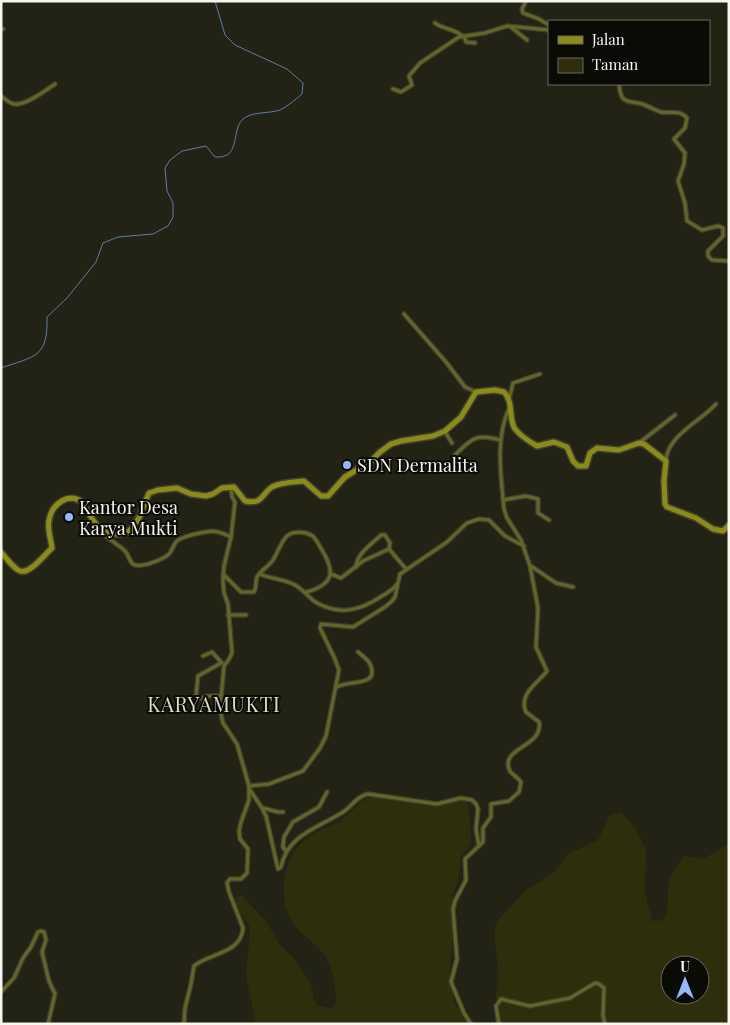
<svg xmlns="http://www.w3.org/2000/svg" width="730" height="1025" font-family="'Playfair Display',serif">
  <style>
    .green { fill: #2e2e0d; fill-rule: evenodd }
    .lines { fill: none; stroke-linecap: round; stroke-linejoin: round }
    .stream { stroke: #6379aa; stroke-width: 1 }
    .street-casing { stroke: #404033; stroke-width: 5.5 }
    .secondary-casing { stroke: #404033; stroke-width: 8 }
    .street { stroke: #646626; stroke-width: 3 }
    .secondary { stroke: #8b8c17; stroke-width: 5 }
    .poi-dot { fill: #95b7fd; stroke: #0b0b06; stroke-width: 2 }
    .labels { text-anchor: middle; dominant-baseline: central; stroke-width: 4; stroke-linejoin: round; paint-order: stroke }
    .poi-label { font-size: 18px; fill: #f5f6ed; stroke: #0b0b06; text-anchor: start }
    .quarter-label { font-size: 20px; letter-spacing: 1px; fill: #dadbc9; stroke: #0b0b06 }
  </style>
  <rect width="100%" height="100%" fill="#222215"/>
  <g class="green">
    <path d="M375,796L382,799L430,804L459,799L466,801L469,808L471,834L470,845L461,857L459,877L452,897L454,904L452,910V946L450,968L454,1001L463,1017L469,1024H256L246,976L250,930L248,923L239,911L235,898L241,895L266,921L280,945L296,961L311,985L314,999L317,1005L332,1009L337,1002C335,988 333,969 326,957C320,947 302,935 294,925C276,900 283,860 304,840C312,833 325,829 335,824C350,817 357,799 375,796Z"/>
    <path d="M621,812L636,829L646,850L645,891L652,921H659L665,918C670,903 665,888 672,873C675,867 680,862 684,856C691,856 698,860 704,858C713,855 718,847 729,845V1024H499L496,1008V992L499,978L494,935L497,921L526,890L532,887L554,872L568,854L598,840L610,815ZM670,965H700V995H670Z"/>
  </g>
  <g class="lines">
    <path class="stream" d="M1,368C35,356 48,358 47,317L67,298L96,262L103,243L118,237L153,234L168,226L173,217V203L167,191L165,168L170,160L182,151L206,146L215,157C241,159 231,132 242,120C251,111 268,114 280,110C288,106 295,100 302,94L303,83L287,69L235,45L225,35L215,1"/>
    <g class="street-casing">
      <g id="street">
        <path d="M526,1L522,9L523,13L539,19L549,25"/>
        <path d="M435,23C442,29 456,29 462,36"/>
        <path d="M511,27L527,40"/>
        <path d="M1,29H3"/>
        <path d="M464,36L466,42L475,43"/>
        <path d="M619,84C621,104 625,100 642,104C649,106 654,110 661,112C672,114 679,109 687,118L685,128L674,139L685,153L684,164L678,181L685,203L687,221L702,230L718,226L723,228V236L708,251V256L712,260L729,261"/>
        <path d="M393,89L401,92L412,85L409,76L420,63L459,37L485,33L507,26L549,30"/>
        <path d="M1,96C4,98 8,102 11,103C22,109 46,90 55,84"/>
        <path d="M404,314L446,362L465,387L476,392"/>
        <path d="M509,400L513,383L540,374"/>
        <path d="M445,432L452,443"/>
        <path d="M639,443L675,415"/>
        <path d="M454,456C471,439 475,433 500,440"/>
        <path d="M666,460C668,435 701,421 716,404"/>
        <path d="M231,488L232,497L235,502L231,537"/>
        <path d="M503,500L526,496L538,499V513L549,520"/>
        <path d="M99,529C106,539 117,543 125,551C129,555 129,561 133,564C140,569 164,559 169,554C173,550 173,544 177,541C180,538 186,537 191,535C208,531 214,528 231,537L224,566L223,582L224,593L228,604L232,653L229,659L224,666L220,709L223,723L237,744L249,786V800L241,822L239,831L240,839L248,849L247,873L241,879H230L227,883L229,892L243,928C241,954 209,953 194,966L191,984L185,1008L184,1024"/>
        <path d="M531,566L556,583L573,587"/>
        <path d="M356,567C357,553 372,544 381,535H385L390,543L389,549"/>
        <path d="M223,574L241,592H254C257,587 255,583 257,577C260,571 269,566 273,560C277,554 280,544 286,537C291,531 304,531 311,535C316,537 319,546 322,550C336,573 333,584 307,592"/>
        <path d="M260,574C271,579 283,579 293,584C304,589 308,598 317,603C341,616 361,610 382,596C388,592 393,590 397,584"/>
        <path d="M331,574L341,578L363,561L389,549L406,569"/>
        <path d="M228,615H246"/>
        <path d="M203,656L212,652L222,663"/>
        <path d="M337,687C346,681 373,685 372,672C372,662 365,658 358,652"/>
        <path d="M220,696H208L199,699L196,697L198,676L221,663"/>
        <path d="M249,786L269,784L303,771L320,748L326,736L339,670L334,657L320,628L321,624L353,627L385,607L392,601L395,597L400,574L447,542L467,523L479,519L489,520L505,536L524,546"/>
        <path d="M250,790L262,808L266,816L278,869L281,867C287,835 318,828 343,812C352,806 357,796 368,794L437,804L461,798L472,800L476,804L478,809L476,829L479,846"/>
        <path d="M263,808L278,812H283"/>
        <path d="M286,851L283,847L284,837L293,822L319,807L327,792"/>
        <path d="M1,992L14,978L23,958L31,947L38,932L41,931L44,932L46,940L42,952L49,981L55,994L48,1024"/>
        <path d="M471,1024L464,1013L451,982L457,959L453,909L455,901L466,880L465,859L483,842V828L491,817V804L509,801L519,792L521,782C518,777 512,775 510,771C498,748 544,747 539,722L526,712C518,694 538,683 547,671L536,647L538,608L530,566L521,540L507,518L504,509C501,475 495,440 509,408"/>
        <path d="M499,1024L496,1006L501,999L530,1006L570,998L595,983L599,984L604,988L603,1016L605,1024"/>
      </g>
    </g>
    <g class="secondary-casing">
      <path id="secondary" d="M1,552C6,558 11,565 18,570C28,577 44,555 52,548C51,539 47,529 49,520C52,504 69,491 83,503C91,518 98,533 116,534C122,534 128,533 131,529C141,519 143,506 149,493L158,490L177,488L191,494L206,496L213,494L222,488L234,487L245,501C263,505 261,494 272,487C281,482 294,482 304,481L321,496H328L345,477L371,461L380,452L391,444L401,441L433,436L445,431L461,417L476,392L495,390L504,392C514,402 508,418 515,429C520,435 530,442 537,446L554,442L567,447L573,461L578,466H586L590,453L597,448L619,450L639,443L644,444L666,461L664,481L665,504L667,507L696,518L713,529L723,531L729,525"/>
    </g>
    <use href="#street" class="street"/>
    <use href="#secondary" class="secondary"/>
  </g>
  <g class="poi-dot">
    <circle cx="347" cy="465" r="5"/>
    <circle cx="69" cy="517" r="5"/>
  </g>
  <g class="labels">
    <g class="poi-label">
      <text x="357" y="465">SDN Dermalita</text>
      <text x="79" y="507">Kantor Desa<tspan x="79" dy="21">Karya Mukti</tspan></text>
    </g>
    <g class="quarter-label">
      <text x="214" y="703">KARYAMUKTI</text>
    </g>
  </g>
  <rect width="730" height="1025" fill="none" stroke="#f5f6ed" stroke-width="5"/>
  <rect x="548" y="20" width="162" height="65" fill="#0b0b06" stroke="#696962"/>
  <rect x="558" y="36" width="25" height="8" fill="#8b8c17" stroke="#696962"/>
  <text x="592" y="45" font-size="15" fill="#f5f6ed">Jalan</text>
  <rect x="558" y="58" width="25" height="15" fill="#2e2e0d" stroke="#696962"/>
  <text x="592" y="70" font-size="15" fill="#f5f6ed">Taman</text>
  <g transform="translate(685 980)"><circle r="24" fill="#0b0b06" stroke="#696962"/>
  <path d="M0-4L9 19L0 12L-9 19Z" fill="#95b7fd"/>
  <text y="-8" font-size="14" font-weight="bold" text-anchor="middle" fill="#f5f6ed">U</text>
  </g>
</svg>
